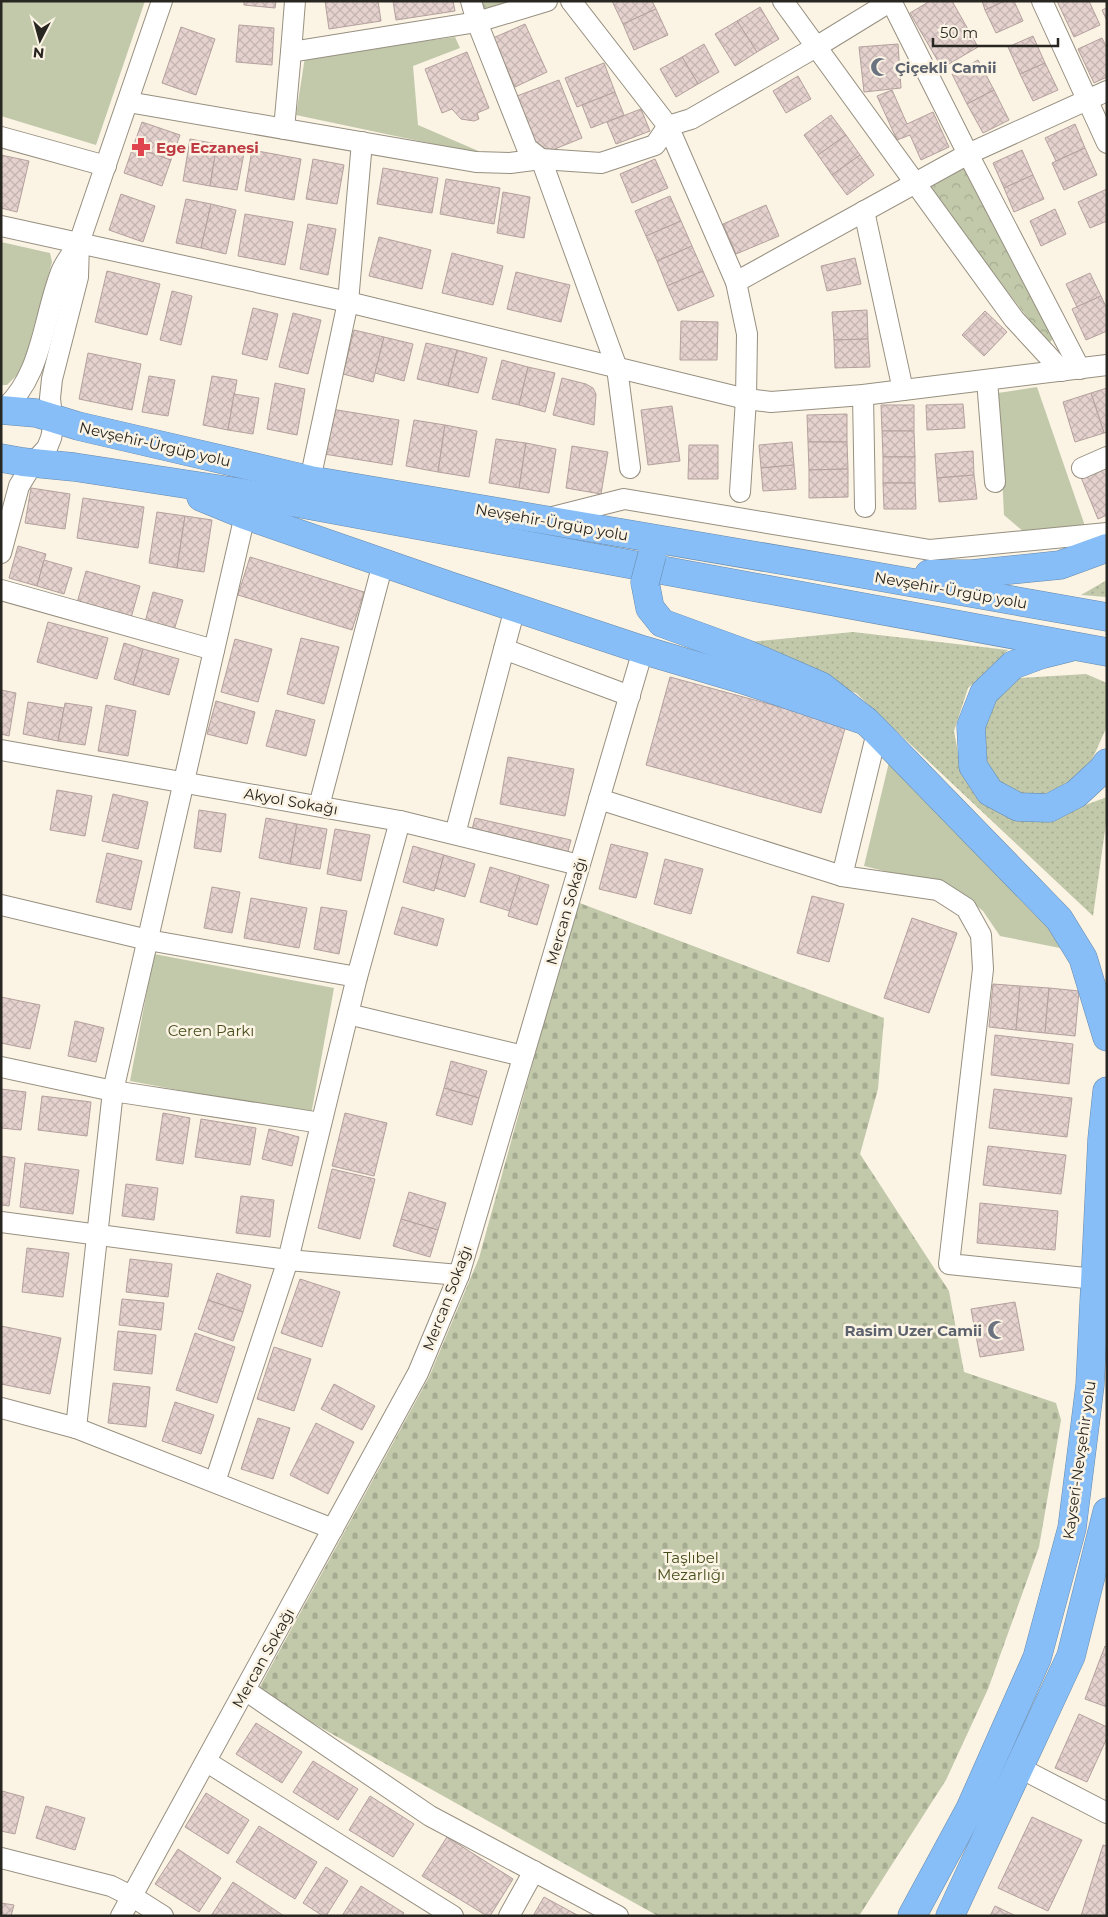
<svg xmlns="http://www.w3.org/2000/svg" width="1108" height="1917" font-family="Montserrat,sans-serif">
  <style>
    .grass { fill: url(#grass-dots) }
    .forest { fill: url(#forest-crowns) }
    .cemetery { fill: url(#cemetery-stones) }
    .green { fill: #c1c9aa }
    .building { fill: url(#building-cross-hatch); stroke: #b4a19e }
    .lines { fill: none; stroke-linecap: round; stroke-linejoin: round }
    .minor-casing { stroke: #979081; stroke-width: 22 }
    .highway-casing { stroke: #6689ac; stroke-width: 29 }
    .minor { stroke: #fff; stroke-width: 20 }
    .highway { stroke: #87bef7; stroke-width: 28 }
    .highway-bridge-casing { stroke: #6689ac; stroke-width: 29; stroke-linecap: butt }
    .highway-bridge { stroke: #87bef7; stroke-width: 28 }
    .labels { text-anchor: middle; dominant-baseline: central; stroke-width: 5; stroke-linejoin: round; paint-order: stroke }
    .worship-label { font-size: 15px; font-weight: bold; fill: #5b616d; stroke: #fbf3e3; text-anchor: start }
    .health-label { font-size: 15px; font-weight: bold; fill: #be3a42; stroke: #fbf3e3; text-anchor: start }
    .street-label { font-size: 15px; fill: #282620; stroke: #fbf3e3 }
    .park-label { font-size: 15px; fill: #464e1c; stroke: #fbf3e3 }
  </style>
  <defs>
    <pattern id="grass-dots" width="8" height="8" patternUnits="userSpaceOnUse" patternTransform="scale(1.25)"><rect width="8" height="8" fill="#c1c9aa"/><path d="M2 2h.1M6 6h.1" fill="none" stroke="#a6ac92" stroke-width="1.8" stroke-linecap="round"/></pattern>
    <pattern id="forest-crowns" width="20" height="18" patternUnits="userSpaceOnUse" patternTransform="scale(1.25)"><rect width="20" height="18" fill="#c1c9aa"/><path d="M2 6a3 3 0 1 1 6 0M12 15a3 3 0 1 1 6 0" fill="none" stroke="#a6ac92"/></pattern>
    <pattern id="cemetery-stones" width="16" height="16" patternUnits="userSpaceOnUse" patternTransform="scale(1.25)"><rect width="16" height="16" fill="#c1c9aa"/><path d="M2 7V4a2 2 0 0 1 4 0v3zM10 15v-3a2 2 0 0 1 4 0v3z" fill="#a6ac92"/></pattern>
    <pattern id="building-cross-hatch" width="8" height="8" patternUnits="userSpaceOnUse" patternTransform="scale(1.25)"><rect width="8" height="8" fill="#e5d2ce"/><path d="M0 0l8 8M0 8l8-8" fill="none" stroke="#c4b4b1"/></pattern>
  </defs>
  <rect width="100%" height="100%" fill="#fbf3e3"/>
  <g class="grass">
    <path d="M1107,580V597L1081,595Z"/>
    <path d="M853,632L1008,650L968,688L954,731L961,769L979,794L1080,807L1107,797V816L1093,916L856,693L749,656V642Z"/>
    <path d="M1086,674L1107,683V726L1092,760L1068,783L1045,794H1022L999,782L987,762L985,728L995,700L1020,678Z"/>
  </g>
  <g class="forest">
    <path d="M476,1H533L480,16Z"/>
    <path d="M965,167L1055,337L1048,344L924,184Z"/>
  </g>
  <path class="cemetery" d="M577,902L884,1018L878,1089L860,1154L949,1291L964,1372L1056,1403L1061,1420L1039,1547L988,1689L946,1780L859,1916H658L257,1692L429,1377L479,1258Z"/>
  <g class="green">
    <path d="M1,1H145L96,145L1,116Z"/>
    <path d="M455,37L460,48L413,66L418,125L490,156L296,115L305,57Z"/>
    <path d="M1,242L50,253L52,262L22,370L7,385H1Z"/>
    <path d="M1037,387L1085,526L1024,532L1004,515L998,393Z"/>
    <path d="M891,754L1070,950L1000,936L983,911L954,888L864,866Z"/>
    <path d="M154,954L334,988L311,1115L130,1081Z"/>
  </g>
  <g class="building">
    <path d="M244,1H276L275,8L244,5Z"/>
    <path d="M325,1H378L381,21L329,29Z"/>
    <path d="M393,1H453L455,11L396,20Z"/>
    <path d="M612,1H652L656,9L623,24Z"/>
    <path d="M930,1H952L978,47L942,68L910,13Z"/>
    <path d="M982,1H1005L985,10Z"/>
    <path d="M1005,1H1014L1023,21L996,33L985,10Z"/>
    <path d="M1057,1H1089L1100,25L1074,37Z"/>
    <path d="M760,7L779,39L757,52L737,21Z"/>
    <path d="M1107,8V21L1102,10Z"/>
    <path d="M656,9L668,35L634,50L623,24Z"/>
    <path d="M737,21L757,52L735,66L715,34Z"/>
    <path d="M525,24L547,72L515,87L493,38Z"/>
    <path d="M239,25L274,28L272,65L236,62Z"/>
    <path d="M181,27L215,39L196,95L162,83Z"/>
    <path d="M1033,36L1045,63L1020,74L1008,47Z"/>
    <path d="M1102,38L1107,48V77L1094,83L1078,49Z"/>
    <path d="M704,44L719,72L698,84L682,57Z"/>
    <path d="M898,44L901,88L864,92L859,47Z"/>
    <path d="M467,52L489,108L477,113L479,119L474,121L461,119L452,109L442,113L425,69Z"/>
    <path d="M682,57L698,84L676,97L660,69Z"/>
    <path d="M978,60L994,90L967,104L952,74Z"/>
    <path d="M604,63L615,92L577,107L565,78Z"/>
    <path d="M1045,63L1058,90L1033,101L1020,74Z"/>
    <path d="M798,76L811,99L786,113L773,91Z"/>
    <path d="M559,80L582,138L540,155L517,96Z"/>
    <path d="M892,90L907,124L933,112L949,147L921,160L910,135L897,140L877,96Z"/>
    <path d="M994,90L1009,120L983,133L967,104Z"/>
    <path d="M615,92L624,115L591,128L582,105Z"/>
    <path d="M641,109L650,131L616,144L607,122Z"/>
    <path d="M831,115L846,135L818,155L804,135Z"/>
    <path d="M142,122L180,135L171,160L133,147Z"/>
    <path d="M1075,124L1085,148L1056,161L1045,138Z"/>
    <path d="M846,135L860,155L832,175L818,155Z"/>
    <path d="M190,139L217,144L210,186L183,181Z"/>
    <path d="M217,144L245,148L237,190L210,186Z"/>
    <path d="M133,147L171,160L162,186L124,173Z"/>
    <path d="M1085,148L1097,175L1064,190L1052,163Z"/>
    <path d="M252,150L301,159L294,200L245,191Z"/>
    <path d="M1022,150L1033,175L1004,188L993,163Z"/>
    <path d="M1,155L29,161L17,212L1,208Z"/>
    <path d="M860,155L874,175L847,195L832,175Z"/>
    <path d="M313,159L344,165L337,204L306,199Z"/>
    <path d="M655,159L668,188L632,203L620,174Z"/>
    <path d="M383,168L438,178L432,213L377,204Z"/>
    <path d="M1033,175L1044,199L1014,212L1004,188Z"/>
    <path d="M446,179L500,188L494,224L440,214Z"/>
    <path d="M1107,189V221L1090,228L1078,202Z"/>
    <path d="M503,192L530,197L524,238L497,233Z"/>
    <path d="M121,194L155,206L143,242L109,230Z"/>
    <path d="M670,196L681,221L646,236L635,211Z"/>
    <path d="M186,199L211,204L201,248L176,243Z"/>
    <path d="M211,204L236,210L226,254L201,248Z"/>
    <path d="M766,205L779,236L736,254L723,224Z"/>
    <path d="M1055,209L1066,234L1041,246L1030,221Z"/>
    <path d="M245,214L293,222L285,265L238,256Z"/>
    <path d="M681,221L692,246L657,261L646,236Z"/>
    <path d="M308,224L336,229L328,275L300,269Z"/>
    <path d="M379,237L431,250L422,289L369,276Z"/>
    <path d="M692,246L703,271L667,286L657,261Z"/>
    <path d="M452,253L503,266L493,305L442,293Z"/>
    <path d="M855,258L861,284L827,291L821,266Z"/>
    <path d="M107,271L160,284L147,335L95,322Z"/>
    <path d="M703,271L714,296L678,311L667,286Z"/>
    <path d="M516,272L570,285L561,322L507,309Z"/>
    <path d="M1090,273L1101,296L1077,307L1066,284Z"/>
    <path d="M172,291L192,296L181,345L160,340Z"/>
    <path d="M1101,296L1107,309V331L1086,340L1072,309Z"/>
    <path d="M253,308L278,314L267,360L242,354Z"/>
    <path d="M867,310L868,339L834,340L832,312Z"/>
    <path d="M985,311L1007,332L984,356L962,335Z"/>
    <path d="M293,313L321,320L308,374L279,367Z"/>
    <path d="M681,321L718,322L717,360H680Z"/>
    <path d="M354,330L384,337L373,382L343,374Z"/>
    <path d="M384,337L413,344L404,381L375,373Z"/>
    <path d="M868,339L870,367L835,368L834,340Z"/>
    <path d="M426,343L457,350L448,386L417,379Z"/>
    <path d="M457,350L487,358L478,393L448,386Z"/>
    <path d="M88,353L141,364L132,410L79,399Z"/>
    <path d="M502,360L528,367L519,405L492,399Z"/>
    <path d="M528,367L555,373L545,412L519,405Z"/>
    <path d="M149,376L175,380L168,416L142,412Z"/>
    <path d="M212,376L237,380L228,430L203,425Z"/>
    <path d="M562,378L586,384L593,388L596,394L594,425L553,415Z"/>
    <path d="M275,383L305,389L297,435L267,429Z"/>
    <path d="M1107,388V432L1104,433L1091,393Z"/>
    <path d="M1091,393L1104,433L1075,442L1063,402Z"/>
    <path d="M234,394L259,398L253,434L228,430Z"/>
    <path d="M963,404L965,428L927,430L926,405Z"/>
    <path d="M881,405H914V431H882Z"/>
    <path d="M672,406L680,461L648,465L641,410Z"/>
    <path d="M331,409L399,420L392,465L324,454Z"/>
    <path d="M847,414V442H808L807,415Z"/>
    <path d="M414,420L445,425L438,472L406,466Z"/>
    <path d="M445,425L477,431L469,477L438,472Z"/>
    <path d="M882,431H914L915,457H883Z"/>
    <path d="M496,439L526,443L519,488L489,483Z"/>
    <path d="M792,442L794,465L761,468L759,445Z"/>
    <path d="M808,442H847L848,469L809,470Z"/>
    <path d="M526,443L556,449L549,493L519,488Z"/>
    <path d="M689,445H718V479H688Z"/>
    <path d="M572,446L608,452L601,494L566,488Z"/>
    <path d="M973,451L974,475L937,478L935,454Z"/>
    <rect x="883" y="457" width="32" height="26"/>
    <path d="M1107,464V515L1098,519L1080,475Z"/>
    <path d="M794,465L796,489L763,491L761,468Z"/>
    <path d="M848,469V497L809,498V470Z"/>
    <path d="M974,475L977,499L939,502L937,478Z"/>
    <path d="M883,483H915L916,509H884Z"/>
    <path d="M31,488L70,494L65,529L25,523Z"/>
    <path d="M83,498L144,507L138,548L77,538Z"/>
    <path d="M157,512L185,516L177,568L149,563Z"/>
    <path d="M185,516L212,520L204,572L177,568Z"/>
    <path d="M18,546L46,554L37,586L9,578Z"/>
    <path d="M250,557L364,592L352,630L238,595Z"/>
    <path d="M44,560L72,568L64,594L37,586Z"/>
    <path d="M86,571L140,586L131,618L77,603Z"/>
    <path d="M153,592L183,600L173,634L144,626Z"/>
    <path d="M48,622L108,638L97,679L37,662Z"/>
    <path d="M301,638L339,647L324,704L287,694Z"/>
    <path d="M235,639L272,649L258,702L221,692Z"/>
    <path d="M124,643L143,649L133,685L114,679Z"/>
    <path d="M143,649L179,659L169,695L133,685Z"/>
    <path d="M670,677L846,725L821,813L646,765Z"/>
    <path d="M1,690L16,693L9,736L1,734Z"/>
    <path d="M216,701L255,712L247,744L207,734Z"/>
    <path d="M28,702L64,708L58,741L23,734Z"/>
    <path d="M65,703L92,707L85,745L58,741Z"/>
    <path d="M106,705L136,711L128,756L98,751Z"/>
    <path d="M276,710L315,720L306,756L266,746Z"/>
    <path d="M508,757L574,769L565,816L500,804Z"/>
    <path d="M57,790L92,796L85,836L50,830Z"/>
    <path d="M113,794L148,802L138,849L102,841Z"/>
    <path d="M199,810L226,814L221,852L194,848Z"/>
    <path d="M266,818L297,824L290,864L259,858Z"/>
    <path d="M475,818L571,840L567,855L471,833Z"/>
    <path d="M297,824L327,829L320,869L290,864Z"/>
    <path d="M335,829L370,835L361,881L327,874Z"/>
    <path d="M611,844L648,853L636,898L599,889Z"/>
    <path d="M413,846L444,855L434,891L403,882Z"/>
    <path d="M107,853L142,861L131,910L96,902Z"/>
    <path d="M444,855L475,864L465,897L435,888Z"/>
    <path d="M665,859L703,869L691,914L654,904Z"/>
    <path d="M490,867L520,876L510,911L480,902Z"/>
    <path d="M520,876L549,885L537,925L508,916Z"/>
    <path d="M212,887L240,892L232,933L204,928Z"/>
    <path d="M812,896L844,904L829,962L797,953Z"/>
    <path d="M251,898L307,908L299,948L244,938Z"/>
    <path d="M321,907L347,911L339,954L314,949Z"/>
    <path d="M402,907L444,919L437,946L394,934Z"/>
    <path d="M912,918L957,933L929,1013L884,998Z"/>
    <path d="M993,984L1020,986L1016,1030L989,1027Z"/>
    <path d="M1020,986L1049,988L1045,1033L1016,1030Z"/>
    <path d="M1049,988L1079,991L1075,1036L1045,1033Z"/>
    <path d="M1,997L40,1005L30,1049L1,1043Z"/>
    <path d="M75,1021L104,1028L96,1062L68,1056Z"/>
    <path d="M995,1035L1073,1044L1069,1084L991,1075Z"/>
    <path d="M451,1061L487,1071L479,1098L444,1088Z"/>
    <path d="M444,1088L479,1098L472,1125L436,1115Z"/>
    <path d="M1,1089L26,1092L21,1130L1,1128Z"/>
    <path d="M994,1089L1072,1098L1067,1137L989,1128Z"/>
    <path d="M42,1096L91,1102L87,1136L38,1130Z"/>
    <path d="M163,1113L190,1118L183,1164L156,1160Z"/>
    <path d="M345,1113L387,1123L374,1176L332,1166Z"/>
    <path d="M201,1119L256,1128L250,1165L195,1157Z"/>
    <path d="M269,1129L299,1137L292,1166L262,1159Z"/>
    <path d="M988,1146L1066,1155L1061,1194L983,1185Z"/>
    <path d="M1,1156L15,1158L9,1206L1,1205Z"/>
    <path d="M25,1163L79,1170L73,1214L20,1207Z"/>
    <path d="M332,1169L375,1179L360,1239L318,1228Z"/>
    <path d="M126,1184L158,1188L154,1220L122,1216Z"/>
    <path d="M409,1192L446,1203L438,1230L401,1219Z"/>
    <path d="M241,1196L274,1200L270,1237L236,1233Z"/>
    <path d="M980,1203L1058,1211L1055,1250L977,1243Z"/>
    <path d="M401,1219L438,1230L430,1257L393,1246Z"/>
    <path d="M27,1248L69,1253L63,1297L22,1292Z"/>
    <path d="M130,1259L172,1264L168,1297L126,1292Z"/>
    <path d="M217,1273L251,1285L243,1312L208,1300Z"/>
    <path d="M300,1279L340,1292L322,1347L281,1333Z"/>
    <path d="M122,1299L164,1303L161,1330L119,1325Z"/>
    <path d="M208,1300L243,1312L233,1341L198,1329Z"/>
    <path d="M1015,1302L1024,1350L980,1357L971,1309Z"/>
    <path d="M1,1326L61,1338L50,1394L1,1384Z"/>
    <path d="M118,1331L156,1335L152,1374L114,1370Z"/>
    <path d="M195,1333L235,1347L217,1403L176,1390Z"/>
    <path d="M274,1347L311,1359L294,1411L257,1399Z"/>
    <path d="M113,1383L150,1387L146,1427L108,1423Z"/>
    <path d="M334,1384L375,1406L362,1430L321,1409Z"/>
    <path d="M175,1402L214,1415L201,1454L162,1441Z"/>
    <path d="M258,1418L290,1428L273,1479L241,1469Z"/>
    <path d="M316,1423L354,1442L328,1494L290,1475Z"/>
    <path d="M1105,1646L1107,1647V1707L1085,1699Z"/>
    <path d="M1079,1714L1107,1727V1738L1087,1782L1055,1768Z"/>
    <path d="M256,1723L302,1752L282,1783L236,1754Z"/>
    <path d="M313,1761L358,1789L338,1820L293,1792Z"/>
    <path d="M2,1791L24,1797L15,1834L1,1831Z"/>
    <path d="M206,1793L249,1820L228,1854L185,1827Z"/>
    <path d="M370,1796L414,1824L393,1857L349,1830Z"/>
    <path d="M46,1806L85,1818L75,1850L36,1838Z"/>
    <path d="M1032,1817L1082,1840L1048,1911L998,1888Z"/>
    <path d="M259,1826L317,1862L295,1899L236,1862Z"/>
    <path d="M447,1837L513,1879L490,1916H487L422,1876Z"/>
    <path d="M1103,1845L1107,1846V1916H1081Z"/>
    <path d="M178,1849L221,1878L199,1912L155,1884Z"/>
    <path d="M326,1867L348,1881L326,1916H323L303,1903Z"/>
    <path d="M233,1882L284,1916H211Z"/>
    <path d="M361,1886L404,1913L402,1916H342Z"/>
    <path d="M544,1897L579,1916H533Z"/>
    <path d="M1,1903L14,1905L11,1916H1Z"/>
    <path d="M995,1906L1016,1916H990Z"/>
  </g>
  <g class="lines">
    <g class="minor-casing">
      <g id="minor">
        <path d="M471,1L477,22L527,148L541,159L617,368L630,468"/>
        <path d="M571,1L668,126L736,282L747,334L746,399L740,492"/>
        <path d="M783,1L1014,319L1062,371"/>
        <path d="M891,1L968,154L1080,369"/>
        <path d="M1042,1L1107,143"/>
        <path d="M291,52L295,1"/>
        <path d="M128,102L476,162L510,163L541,159L601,163L655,145L668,126L691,119L816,47L891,1"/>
        <path d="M284,129L291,52L477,22L547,1"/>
        <path d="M1,137L106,166"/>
        <path d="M864,211L903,390"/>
        <path d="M1,226L348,302L746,399L771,402L863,395L1107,365"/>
        <path d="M736,282L968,154L1107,91"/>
        <path d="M987,380L995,482"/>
        <path d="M863,395L865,507"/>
        <path d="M1,412C43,376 42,321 61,272C65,262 73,252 79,243L162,1"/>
        <path d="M1082,468L1107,457"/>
        <path d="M310,480L348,302L362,142"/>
        <path d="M549,518L624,499L930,550L1107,533"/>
        <path d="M1,553L19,486L33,463L47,448L51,438L53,428L50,398L52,379L78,277L79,243"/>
        <path d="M1,590L214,650"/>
        <path d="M504,649L515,608"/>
        <path d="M1,750L400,821L579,865"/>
        <path d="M599,799L842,876L938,890L966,908L981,935L983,969L949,1264L1095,1279"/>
        <path d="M319,806L383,563"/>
        <path d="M455,834L504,649L630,696"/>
        <path d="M842,876L877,732"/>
        <path d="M1,905L148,940L357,977"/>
        <path d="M348,1014L523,1056"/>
        <path d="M1,1067L113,1091L321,1123"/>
        <path d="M1,1222L288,1260L459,1275"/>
        <path d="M1,1408L76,1428L333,1529"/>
        <path d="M76,1428L113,1091L245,515"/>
        <path d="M215,1482L288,1260L357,977L400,821"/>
        <path d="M245,1690L430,1816L618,1916"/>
        <path d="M207,1762L453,1916"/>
        <path d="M1020,1768L1107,1813"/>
        <path d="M1,1858L111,1886L133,1897L163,1916"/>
        <path d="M121,1916L418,1373L459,1275L643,650"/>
        <path d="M509,1916L534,1871"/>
      </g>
    </g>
    <g class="highway-casing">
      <g id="highway">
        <path d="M1,410L36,413L78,426L310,480L863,574L1107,617"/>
        <path d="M1,458L23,462L74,467L237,492L1107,652"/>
        <path d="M201,497L245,515L450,586L643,650L741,679L866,721"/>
        <path d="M929,574H972L1060,565L1107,548"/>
        <path d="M645,582L650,608L662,623L747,654L821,686L866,721L877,732L1059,919L1083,958L1107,1037"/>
        <path d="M1068,648L1040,655L1013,665L984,693L971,726L973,766L990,792L1018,807L1049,808L1076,794L1103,769L1107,763"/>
        <path d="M912,1916L970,1809L1037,1658L1072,1528L1090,1385L1102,1139L1107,1091"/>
        <path d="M950,1916L1071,1656L1107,1512"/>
      </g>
    </g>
    <use href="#minor" class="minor"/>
    <use href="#highway" class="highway"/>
    <g class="highway-bridge-casing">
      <path id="highway-bridge" d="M645,582L652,555"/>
    </g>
    <use href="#highway-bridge" class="highway-bridge"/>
  </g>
  <defs>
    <g id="mosque-bare" transform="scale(1.5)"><path d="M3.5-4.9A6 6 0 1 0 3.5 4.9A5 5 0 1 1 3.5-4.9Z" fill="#6b7280" stroke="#fbf3e3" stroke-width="2.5" paint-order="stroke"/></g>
    <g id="pharmacy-bare" transform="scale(1.5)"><path d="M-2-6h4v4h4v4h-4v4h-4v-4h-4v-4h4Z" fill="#e0444e" stroke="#fbf3e3" stroke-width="2.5" paint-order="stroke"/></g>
  </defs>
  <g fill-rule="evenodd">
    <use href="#mosque-bare" x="880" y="67"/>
    <use href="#pharmacy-bare" x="141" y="147"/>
    <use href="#mosque-bare" x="997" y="1330"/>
  </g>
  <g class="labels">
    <g class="worship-label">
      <text x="895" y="67">Çiçekli Camii</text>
      <text x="982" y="1330" text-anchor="end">Rasim Uzer Camii</text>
    </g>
    <g class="health-label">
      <text x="156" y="147">Ege Eczanesi</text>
    </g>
    <g class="street-label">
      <text transform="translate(155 444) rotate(13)">Nevşehir-Ürgüp yolu</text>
      <text transform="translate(552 522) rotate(10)">Nevşehir-Ürgüp yolu</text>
      <text transform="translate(951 590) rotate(10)">Nevşehir-Ürgüp yolu</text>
      <text transform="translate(291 801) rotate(10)">Akyol Sokağı</text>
      <text transform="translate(566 911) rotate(-74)">Mercan Sokağı</text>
      <text transform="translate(447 1298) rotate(-69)">Mercan Sokağı</text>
      <text transform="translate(1079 1460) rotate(-82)">Kayseri-Nevşehir yolu</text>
      <text transform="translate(263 1658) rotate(-61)">Mercan Sokağı</text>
    </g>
    <g class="park-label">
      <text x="211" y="1030">Ceren Parkı</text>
      <text x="691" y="1557">Taşlıbel<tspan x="691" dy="17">Mezarlığı</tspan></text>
    </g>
  </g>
  <rect width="1108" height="1917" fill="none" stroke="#282620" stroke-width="5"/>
  <g transform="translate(40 40) rotate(186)" stroke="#fbf3e3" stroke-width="4" paint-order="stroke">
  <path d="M0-4L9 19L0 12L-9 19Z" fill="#282620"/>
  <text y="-8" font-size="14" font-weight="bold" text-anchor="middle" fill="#282620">N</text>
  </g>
  <path d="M933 38v8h125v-8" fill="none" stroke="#282620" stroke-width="2.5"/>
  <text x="940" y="38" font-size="15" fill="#282620" stroke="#fbf3e3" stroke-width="4" paint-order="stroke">50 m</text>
</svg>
